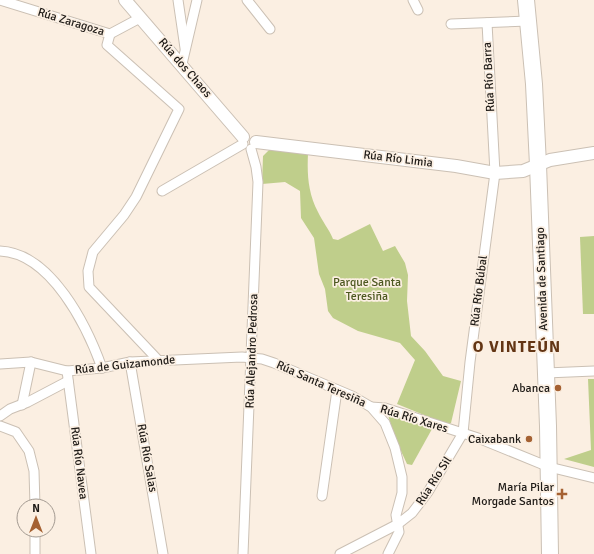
<svg xmlns="http://www.w3.org/2000/svg" width="594" height="554" font-family="Signika,sans-serif">
  <style>
    .green { fill: #bfce8b }
    .lines { fill: none; stroke-linecap: round; stroke-linejoin: round }
    .street-casing { stroke: #cbc0b4; stroke-width: 11 }
    .secondary-casing { stroke: #cbc0b4; stroke-width: 14 }
    .highway-casing { stroke: #cbc0b4; stroke-width: 18 }
    .street { stroke: #fff; stroke-width: 9 }
    .secondary { stroke: #fff; stroke-width: 12 }
    .highway { stroke: #fff; stroke-width: 16 }
    .poi-dot { fill: #a56132; stroke: #fbefe2; stroke-width: 1.5 }
    .labels { text-anchor: middle; dominant-baseline: central; stroke-width: 3.5; stroke-linejoin: round; paint-order: stroke }
    .street-label { font-size: 12px; fill: #1f1b17; stroke: #fbefe2 }
    .park-label { font-size: 12px; fill: #4d5820; stroke: #fbefe2 }
    .poi-label { font-size: 12px; fill: #1f1b17; stroke: #fbefe2; text-anchor: end }
    .district-label { font-size: 16px; font-weight: bold; letter-spacing: 1px; fill: #633514; stroke: #fbefe2 }
  </style>
  <rect width="100%" height="100%" fill="#fbefe2"/>
  <g class="green">
    <path d="M270,149L308,154C307,174 308,193 318,212C322,221 329,229 333,239L338,240L370,224L383,251L395,246L405,263L408,275L407,301L411,336L425,351L443,376L461,381L451,423L446,424L397,404L415,360L400,343L358,331L333,318L328,311L325,289L319,274L314,238L301,218L300,191L285,182L262,184L263,156Z"/>
    <path d="M594,236V314H583L580,237Z"/>
    <path d="M588,379H594V467L564,459L591,450Z"/>
    <path d="M387,412L432,429L412,465L407,464L395,438Z"/>
  </g>
  <g class="lines">
    <g class="street-casing">
      <g id="street">
        <path d="M0,0L110,34L140,18"/>
        <path d="M178,0L185,48"/>
        <path d="M247,0L270,29"/>
        <path d="M413,0L418,10"/>
        <path d="M451,24L528,21"/>
        <path d="M110,34L107,45L179,109L136,197L124,215L93,252L88,271L89,287L159,361"/>
        <path d="M182,64L197,0"/>
        <path d="M162,191L243,144"/>
        <path d="M0,251C51,253 87,326 102,368"/>
        <path d="M130,362L163,554"/>
        <path d="M0,364L31,362L67,371L102,368L130,362L242,357L262,359L274,363L352,396L371,407L385,423L395,448L402,477V493L396,515L399,532L388,554"/>
        <path d="M67,371L91,554"/>
        <path d="M546,373L594,371"/>
        <path d="M22,405L31,362"/>
        <path d="M371,407L385,408L478,438L549,467L594,478"/>
        <path d="M0,416L10,409L28,402L68,381"/>
        <path d="M0,426L16,432L29,451L34,471L35,506"/>
        <path d="M322,496L337,390"/>
        <path d="M35,554V530"/>
        <path d="M243,554L258,182L256,167L251,149"/>
        <path d="M340,554L398,524L412,513L428,492L463,433L470,362L495,173L487,23"/>
      </g>
    </g>
    <g class="secondary-casing">
      <g id="secondary">
        <path d="M125,0L243,137"/>
        <path d="M256,142L456,166L495,173L523,171L550,160L594,153"/>
      </g>
    </g>
    <g class="highway-casing">
      <path id="highway" d="M526,0L534,84L538,165L548,426L550,554"/>
    </g>
    <use href="#street" class="street"/>
    <use href="#secondary" class="secondary"/>
    <use href="#highway" class="highway"/>
  </g>
  <g class="poi-dot">
    <circle cx="558" cy="388" r="4"/>
    <circle cx="529" cy="439" r="4"/>
    <path d="M560 488h4v4h4v4h-4v4h-4v-4h-4v-4h4z"/>
  </g>
  <g class="labels">
    <g class="street-label">
      <text transform="translate(71 22) rotate(17)">Rúa Zaragoza</text>
      <text transform="translate(185 68) rotate(49)">Rúa dos Chaos</text>
      <text transform="translate(489 77) rotate(-93)">Rúa Río Barra</text>
      <text transform="translate(398 159) rotate(7)">Rúa Río Limia</text>
      <text transform="translate(542 279) rotate(-92)">Avenida de Santiago</text>
      <text transform="translate(479 291) rotate(-83)">Rúa Río Búbal</text>
      <text transform="translate(252 351) rotate(-88)">Rúa Alejandro Pedrosa</text>
      <text transform="translate(125 365) rotate(-6)">Rúa de Guizamonde</text>
      <text transform="translate(321 384) rotate(24)">Rúa Santa Teresiña</text>
      <text transform="translate(414 419) rotate(17)">Rúa Río Xares</text>
      <text transform="translate(147 458) rotate(80)">Rúa Río Salas</text>
      <text transform="translate(79 463) rotate(83)">Rúa Río Navea</text>
      <text transform="translate(434 481) rotate(-57)">Rúa Río Sil</text>
    </g>
    <g class="park-label">
      <text x="367" y="282">Parque Santa<tspan x="367" dy="14">Teresiña</tspan></text>
    </g>
    <g class="poi-label">
      <text x="550" y="388">Abanca</text>
      <text x="521" y="439">Caixabank</text>
      <text x="554" y="487">María Pilar<tspan x="554" dy="14">Morgade Santos</tspan></text>
    </g>
    <g class="district-label">
      <text x="517" y="347">O VINTEÚN</text>
    </g>
  </g>
  <g transform="translate(36 518)"><circle r="19" fill="#fbefe2" stroke="#a39a91"/>
  <path d="M0-3L7 15L0 10L-7 15Z" fill="#a56132"/>
  <text y="-6" font-size="11" font-weight="bold" text-anchor="middle" fill="#1f1b17">N</text>
  </g>
</svg>
